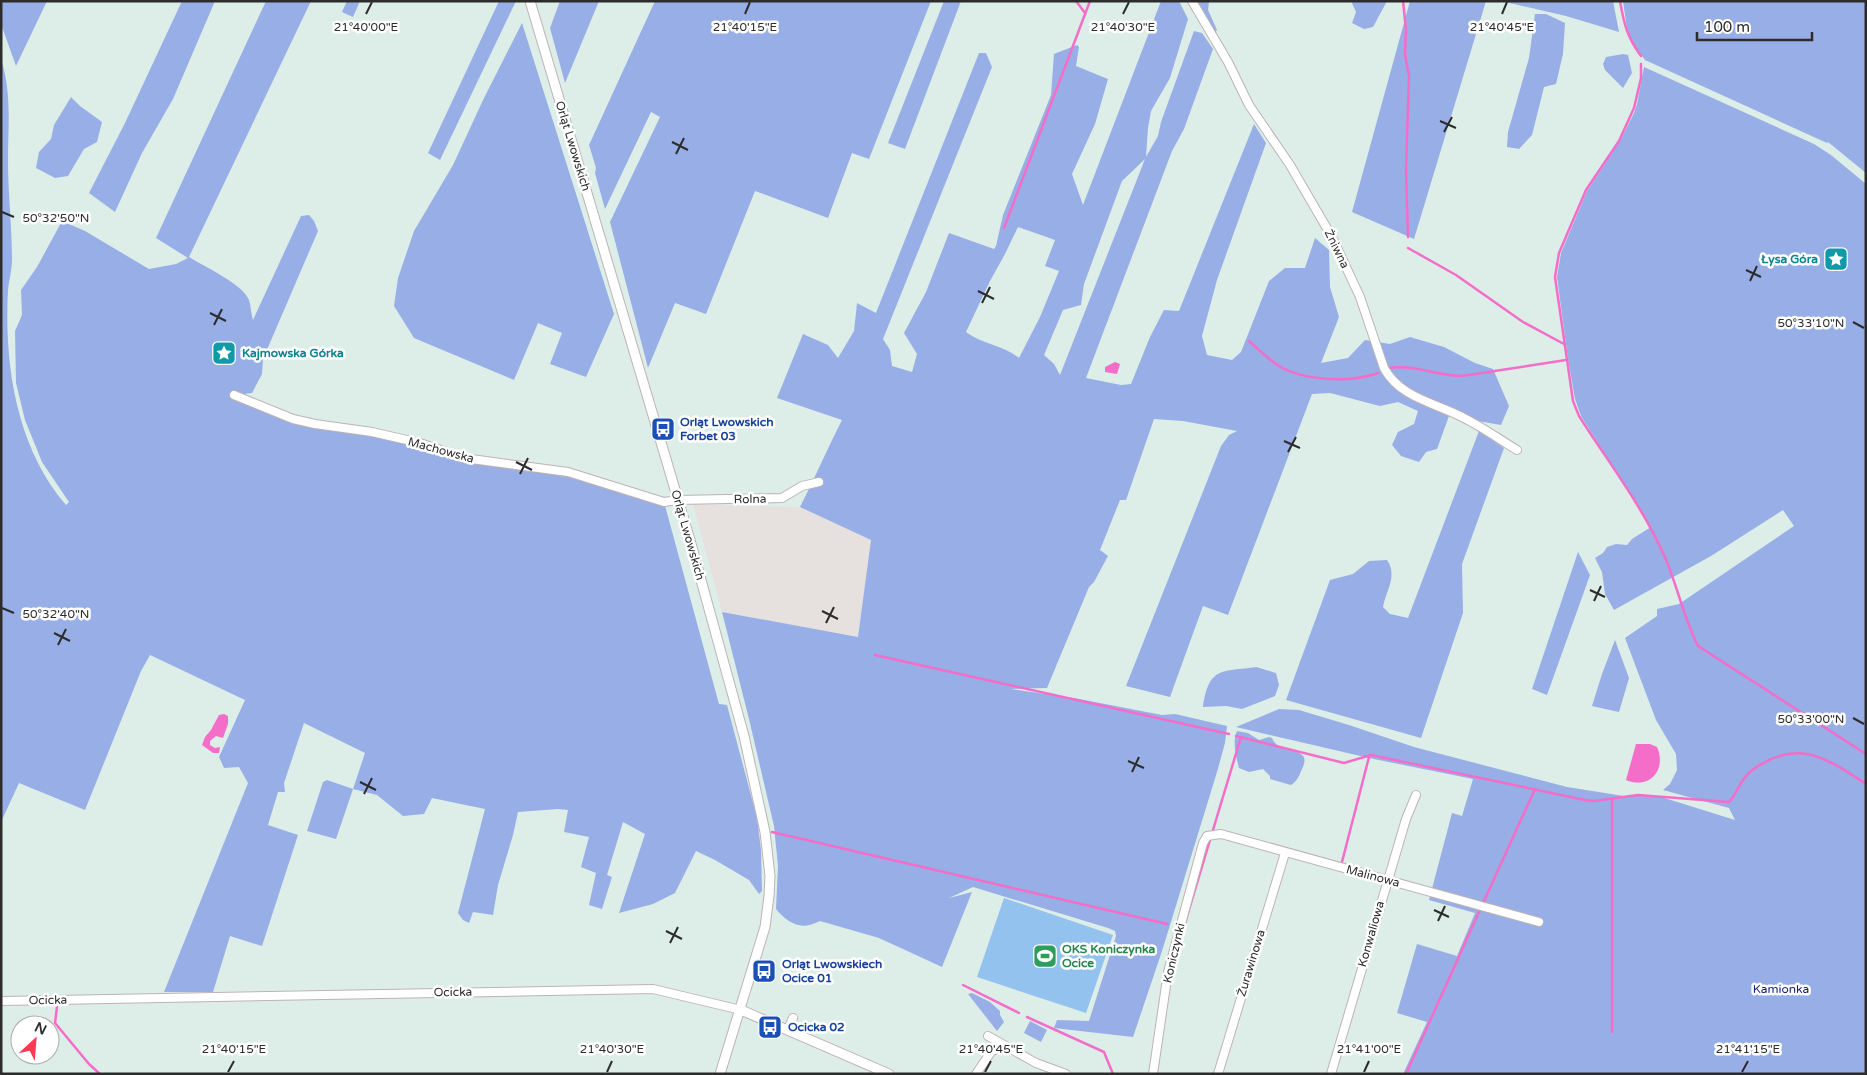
<svg xmlns="http://www.w3.org/2000/svg" width="1867" height="1075" font-family="'Varela Round',sans-serif">
  <style>
    .industrial { fill: #e6e1de }
    .green { fill: #98aee6; fill-rule: evenodd }
    .pitch { fill: #93c2ee }
    .water { fill: #f46dc8 }
    .lines { fill: none; stroke-linecap: round; stroke-linejoin: round }
    .stream { stroke: #f46dc8; stroke-width: 2.5 }
    .minor-casing { stroke: #c0b2b3; stroke-width: 10 }
    .tertiary-casing { stroke: #c0b2b3; stroke-width: 11 }
    .minor { stroke: #fff; stroke-width: 8 }
    .tertiary { stroke: #fff; stroke-width: 9 }
    .ticks { fill: none; stroke: #2c2c2c; stroke-width: 2 }
    .labels { text-anchor: middle; dominant-baseline: central; stroke-width: 5; stroke-linejoin: round; paint-order: stroke }
    .street-label { font-size: 12px; fill: #2c2c2c; stroke: #fff }
    .culture-label { font-size: 12px; font-weight: bold; fill: #0d838f; stroke: #fff; text-anchor: end }
    .transit-label { font-size: 12px; font-weight: bold; fill: #164399; stroke: #fff; text-anchor: start }
    .leisure-label { font-size: 12px; font-weight: bold; fill: #27864d; stroke: #fff; text-anchor: start }
    .park-label { font-size: 12px; fill: #17246d; stroke: #fff }
    .ticks-label { font-size: 12px; text-anchor: middle; fill: #2c2c2c; stroke: #fff; stroke-width: 5; stroke-linejoin: round; paint-order: stroke }
  </style>
  <rect width="100%" height="100%" fill="#ddeee8"/>
  <path class="industrial" d="M693,504L800,507L871,540L858,637L722,612Z"/>
  <g class="green">
    <path d="M1,1H47L16,66L1,24Z"/>
    <path d="M182,1H215L173,99L142,153L115,212L89,193L125,123Z"/>
    <path d="M266,1H311L189,257C203,266 243,284 249,300C251,306 251,314 253,320L301,216L309,215L314,221L318,231L263,359L262,374L252,393L236,395L285,415L372,432L464,458L568,472L664,502L719,704L727,705L757,818L761,850L762,891L759,894L749,880L715,860L696,851L675,893L653,904L619,913L645,834L623,822L607,875L612,877L602,909L589,905L596,873L581,867L589,837L564,832L568,810L558,809L518,812L513,835L498,885L493,915L473,912L469,923L463,920L458,913L485,809L432,798L424,814L403,816L377,795L353,789L336,839L307,831L323,782L327,780L353,789L365,753L304,723L284,783L285,792H278L268,825L298,835L262,946L230,936L213,992H164L248,783L239,767L224,768L219,757L245,700L150,655L141,671L85,810L19,783L1,822V59C12,93 8,127 8,161C8,194 12,227 12,260C12,270 9,280 8,290C4,364 16,447 66,505L69,502L42,462L25,420L16,383L15,331L22,315L21,290L37,267L62,221L85,231L149,269L176,264L188,258L156,238Z"/>
    <path d="M347,1H360L353,17L342,12Z"/>
    <path d="M499,1H516L440,160L428,153Z"/>
    <path d="M560,1H599L565,83L550,28Z"/>
    <path d="M655,1H931L869,159L852,153L828,218L755,191L706,314L675,303L648,368L610,222L660,117L651,112L605,209L595,173L596,168L589,145Z"/>
    <path d="M944,1H961L905,149L888,143Z"/>
    <path d="M1161,1H1179L1188,19L1170,78L1151,111L1148,128L1146,157L1158,136L1161,122L1194,31L1202,33L1213,49L1184,129L1172,151L1086,378L1121,385L1131,384L1150,337L1164,310L1179,311L1254,124L1266,143L1217,280L1202,336L1207,355L1232,360L1241,352L1269,281L1285,268H1305L1315,238L1329,250L1330,287L1339,317L1321,363L1348,358L1365,340L1390,344L1410,337L1444,347L1475,363L1493,369L1509,406L1501,425L1449,416L1437,449L1426,452L1419,462L1401,456L1392,445L1398,432L1414,424L1418,411L1398,402L1380,406L1330,393L1312,394L1228,615L1203,606L1170,697L1126,686L1221,446L1229,435L1237,431L1183,421L1154,419L1126,500H1120L1100,550L1108,556L1094,582L1089,587L1047,688L1011,689L1074,698L1162,715L1175,714L1227,726L1225,743L1217,772L1162,951L1133,1037L1054,1028L1057,1020L1089,1021L1116,936L1115,931L1108,928L973,887L949,898L972,892L942,967L879,938L820,921C801,931 789,924 776,909L778,866L774,826L749,719L722,612L858,637L871,540L800,507C815,478 827,449 842,420L777,398L803,334L828,345L838,358L854,331L857,303L876,313L979,53H986L992,67L883,339L890,350L892,366L912,372L917,354L904,333L926,292L949,233L994,249L996,246L1003,215L1051,95L1054,54L1077,45L1079,47L1076,66L1108,79L1095,124L1072,174L1083,205ZM1145,159L1060,375L1054,364L1044,355L1063,310L1081,305L1084,284L1122,181ZM1018,227L1055,240L1045,266L1059,271L1040,317L1019,358C1003,345 982,344 966,332L990,281L1005,254Z"/>
    <path d="M1195,1H1209L1208,10L1217,30L1214,34Z"/>
    <path d="M1351,1H1387L1373,27L1364,29L1352,23L1356,12Z"/>
    <path d="M1410,1H1486L1414,239L1352,212Z"/>
    <path d="M1501,1H1613L1619,32L1566,16Z"/>
    <path d="M1623,1H1866V173L1828,142L1827,143L1645,60L1632,42L1627,29Z"/>
    <path d="M1535,14H1546L1565,23L1563,54L1556,84L1544,87L1532,135L1519,149L1507,147L1508,132L1529,58Z"/>
    <path d="M522,23L614,314L586,377L550,364L562,333L538,323L514,380L414,338L394,306L398,278L414,231L453,165L484,98Z"/>
    <path d="M1623,54L1628,55L1632,73L1623,88L1605,70L1603,64L1606,57Z"/>
    <path d="M1644,67L1814,144L1831,155L1866,184V1074H1403L1427,1022L1397,1013L1417,944L1457,956L1475,913L1429,900L1452,813L1462,816L1473,779L1369,758L1236,727L1279,709L1299,710L1349,725L1414,747L1567,787L1624,796H1658L1735,820L1729,808L1663,790L1670,784L1677,770L1676,754L1656,720L1625,638L1657,616V609L1679,604L1794,526L1783,510L1711,556L1614,610L1605,594L1602,572L1595,558L1603,553L1607,547L1616,544L1627,545L1632,539L1651,527L1581,416L1575,399L1568,359L1557,277L1561,253L1587,191L1620,141L1634,113L1637,104Z"/>
    <path d="M71,97L80,106L102,122L97,142L84,149L68,176L55,178L36,168L39,152L51,139L54,125Z"/>
    <path d="M1479,431L1504,448L1462,564L1463,613L1421,738L1286,700L1330,580L1353,574L1369,561L1387,560C1398,576 1386,590 1383,607L1390,614L1408,618Z"/>
    <path d="M1578,552L1590,575L1547,695L1532,689Z"/>
    <path d="M1615,640L1629,678L1619,712L1592,706L1602,674Z"/>
    <path d="M1256,667L1276,673L1279,685L1275,696L1242,709L1226,706L1203,707C1209,666 1222,672 1256,667Z"/>
    <path d="M1237,731L1248,733L1259,740L1269,737L1272,738C1280,758 1314,744 1302,769C1299,776 1298,780 1291,785L1270,779V776L1263,769L1249,772L1239,768C1236,756 1232,742 1237,731Z"/>
    <path d="M972,993L990,1002L1000,1011V1015L1004,1022L997,1031L968,994Z"/>
    <path d="M1030,1021L1047,1030L1041,1042L1024,1033Z"/>
  </g>
  <path class="pitch" d="M1004,898L1113,935L1086,1013L977,977Z"/>
  <g class="water">
    <path d="M1115,362L1120,364L1117,374L1105,372V367Z"/>
    <path d="M224,714L228,716V724L223,738L216,736L210,741V745L215,748L220,747L219,753H213L202,745L205,737L211,730L219,715Z"/>
    <path d="M1636,744H1650L1657,747C1667,769 1650,790 1626,780Z"/>
  </g>
  <g class="lines">
    <g class="stream">
      <path d="M1076,1L1085,13"/>
      <path d="M1403,1L1406,30L1405,54L1409,76L1406,169L1408,237"/>
      <path d="M1620,1C1624,24 1627,37 1641,56"/>
      <path d="M1641,64V78L1634,108L1619,141L1586,190L1559,253L1555,277L1573,401L1579,416C1607,460 1642,506 1663,553C1677,583 1683,617 1698,646L1866,754"/>
      <path d="M1004,228L1090,1"/>
      <path d="M1408,248L1456,275L1523,322L1564,344"/>
      <path d="M1249,341C1258,349 1268,359 1279,366C1304,381 1351,383 1378,373"/>
      <path d="M1389,368C1413,364 1437,376 1462,376L1566,360"/>
      <path d="M875,655L1229,734"/>
      <path d="M1236,736L1344,763L1371,755L1585,800L1594,801L1638,795L1729,802C1737,794 1741,778 1751,771C1796,737 1825,757 1866,784"/>
      <path d="M1612,799V1032"/>
      <path d="M1213,830L1241,737"/>
      <path d="M772,832L1167,924"/>
      <path d="M1342,862L1369,757"/>
      <path d="M1484,901L1535,789"/>
      <path d="M1184,923H1185L1210,840"/>
      <path d="M963,985L1019,1013"/>
      <path d="M57,1007L55,1023L89,1064L100,1074"/>
      <path d="M1027,1017L1104,1052L1113,1074"/>
      <path d="M1406,1074L1479,912"/>
    </g>
    <g class="minor-casing">
      <g id="minor">
        <path d="M1192,1L1228,62L1249,105L1290,165L1332,237L1360,297L1384,368C1400,398 1436,403 1464,418C1482,427 1499,439 1517,450"/>
        <path d="M234,395L293,419L315,424L372,432L420,443L464,458L568,472L664,502L678,500L782,498L802,486L819,482"/>
        <path d="M1,1001L653,989L741,1010"/>
        <path d="M788,1029L793,1018"/>
        <path d="M988,1036L1036,1063L1066,1074"/>
        <path d="M976,1074L991,1052L1002,1045"/>
        <path d="M1153,1074L1168,972L1203,843L1207,836L1221,834L1539,922"/>
        <path d="M1218,1074L1285,853"/>
        <path d="M1331,1074L1406,819L1416,795"/>
      </g>
    </g>
    <g class="tertiary-casing">
      <g id="tertiary">
        <path d="M530,1L690,540L744,736L765,832L770,876L769,896L765,927L720,1074"/>
        <path d="M741,1010L889,1074"/>
      </g>
    </g>
    <use href="#minor" class="minor"/>
    <use href="#tertiary" class="tertiary"/>
  </g>
  <path class="ticks" d="M366,14L372,2M745,14L750,2M1123,14L1129,2M1502,14L1507,2M1440,121L1456,128M1444,132L1452,117M672,142L688,150M676,154L684,138M2,212L14,217M1746,270L1761,277M1750,281L1757,266M978,291L994,299M982,303L990,287M210,313L226,321M1853,322L1864,328M214,325L222,309M1284,441L1300,448M1288,452L1296,437M516,462L532,470M520,474L528,458M1590,590L1605,597M1594,601L1601,586M2,608L14,613M822,611L838,619M826,623L834,607M54,633L70,641M58,645L66,629M1853,718L1864,724M1128,761L1144,768M1132,772L1139,757M360,782L376,790M364,794L372,778M1434,910L1449,917M1438,921L1445,906M666,931L682,939M670,943L678,927M228,1072L234,1061M607,1072L612,1061M985,1072L991,1061M1364,1072L1369,1061M1742,1072L1748,1061"/>
  <defs>
    <g id="sight-square" transform="scale(1.25)"><rect x="-9" y="-9" width="18" height="18" rx="4" fill="#0f9aa8" stroke="#fff"/><path d="M0-6L1.8-2.2L6-1.7L2.9 1.2L3.7 5.4L0 3.3L-3.7 5.4L-2.9 1.2L-6-1.7L-1.8-2.2Z" fill="#fff"/></g>
    <g id="bus-square" transform="scale(1.25)"><rect x="-9" y="-9" width="18" height="18" rx="4" fill="#1a4fb4" stroke="#fff"/><path d="M-5-6H5V4H4V6H2V4H-2V6H-4V4H-5ZM-3.5-4V0h7V-4ZM-3.5 1.2v1.5H-2V1.2ZM2 1.2v1.5H3.5V1.2Z" fill="#fff"/></g>
    <g id="stadium-square" transform="scale(1.25)"><rect x="-9" y="-9" width="18" height="18" rx="4" fill="#2e9e5b" stroke="#fff"/><path d="M0-5a6.5 5 0 1 0 0 10a6.5 5 0 1 0 0-10ZM-3.5-1.8h7v3.6h-7Z" fill="#fff"/></g>
  </defs>
  <g fill-rule="evenodd">
    <use href="#sight-square" x="1836" y="259"/>
    <use href="#sight-square" x="224" y="353"/>
    <use href="#bus-square" x="663" y="429"/>
    <use href="#stadium-square" x="1045" y="956"/>
    <use href="#bus-square" x="764" y="971"/>
    <use href="#bus-square" x="770" y="1027"/>
  </g>
  <g class="labels">
    <g class="street-label">
      <text transform="translate(573 146) rotate(73)">Orląt Lwowskich</text>
      <text transform="translate(1337 249) rotate(64)">Żniwna</text>
      <text transform="translate(441 450) rotate(15)">Machowska</text>
      <text transform="translate(750 499) rotate(-1)">Rolna</text>
      <text transform="translate(688 535) rotate(74)">Orląt Lwowskich</text>
      <text transform="translate(1373 876) rotate(15)">Malinowa</text>
      <text transform="translate(1371 934) rotate(-74)">Konwaliowa</text>
      <text transform="translate(1174 953) rotate(-77)">Koniczynki</text>
      <text transform="translate(1251 963) rotate(-73)">Żurawinowa</text>
      <text transform="translate(453 992) rotate(-1)">Ocicka</text>
      <text transform="translate(48 1000) rotate(-1)">Ocicka</text>
    </g>
    <g class="culture-label">
      <text x="1818" y="259">Łysa Góra</text>
      <text x="242" y="353" text-anchor="start">Kajmowska Górka</text>
    </g>
    <g class="transit-label">
      <text x="680" y="422">Orląt Lwowskich<tspan x="680" dy="14">Forbet 03</tspan></text>
      <text x="782" y="964">Orląt Lwowskiech<tspan x="782" dy="14">Ocice 01</tspan></text>
      <text x="788" y="1027">Ocicka 02</text>
    </g>
    <g class="leisure-label">
      <text x="1062" y="949">OKS Koniczynka<tspan x="1062" dy="14">Ocice</tspan></text>
    </g>
    <g class="park-label">
      <text x="1781" y="989">Kamionka</text>
    </g>
  </g>
  <g class="ticks-label">
    <text x="366" y="31">21°40'00"E</text>
    <text x="745" y="31">21°40'15"E</text>
    <text x="1123" y="31">21°40'30"E</text>
    <text x="1502" y="31">21°40'45"E</text>
    <text x="56" y="222">50°32'50"N</text>
    <text x="1811" y="327">50°33'10"N</text>
    <text x="56" y="618">50°32'40"N</text>
    <text x="1811" y="723">50°33'00"N</text>
    <text x="234" y="1053">21°40'15"E</text>
    <text x="612" y="1053">21°40'30"E</text>
    <text x="991" y="1053">21°40'45"E</text>
    <text x="1369" y="1053">21°41'00"E</text>
    <text x="1748" y="1053">21°41'15"E</text>
  </g>
  <rect width="1867" height="1075" fill="none" stroke="#2c2c2c" stroke-width="5"/>
  <g transform="translate(35 1040) rotate(26)"><circle r="24" fill="#ffffff" stroke="#ababab"/>
  <path d="M0-4L9 19L0 12L-9 19Z" fill="#ff3952"/>
  <text y="-8" font-size="14" font-weight="bold" text-anchor="middle" fill="#2c2c2c">N</text>
  </g>
  <path d="M1697 32v8h115v-8" fill="none" stroke="#2c2c2c" stroke-width="2.5"/>
  <text x="1704" y="32" font-size="15" fill="#2c2c2c" stroke="#ffffff" stroke-width="4" paint-order="stroke">100 m</text>
</svg>
